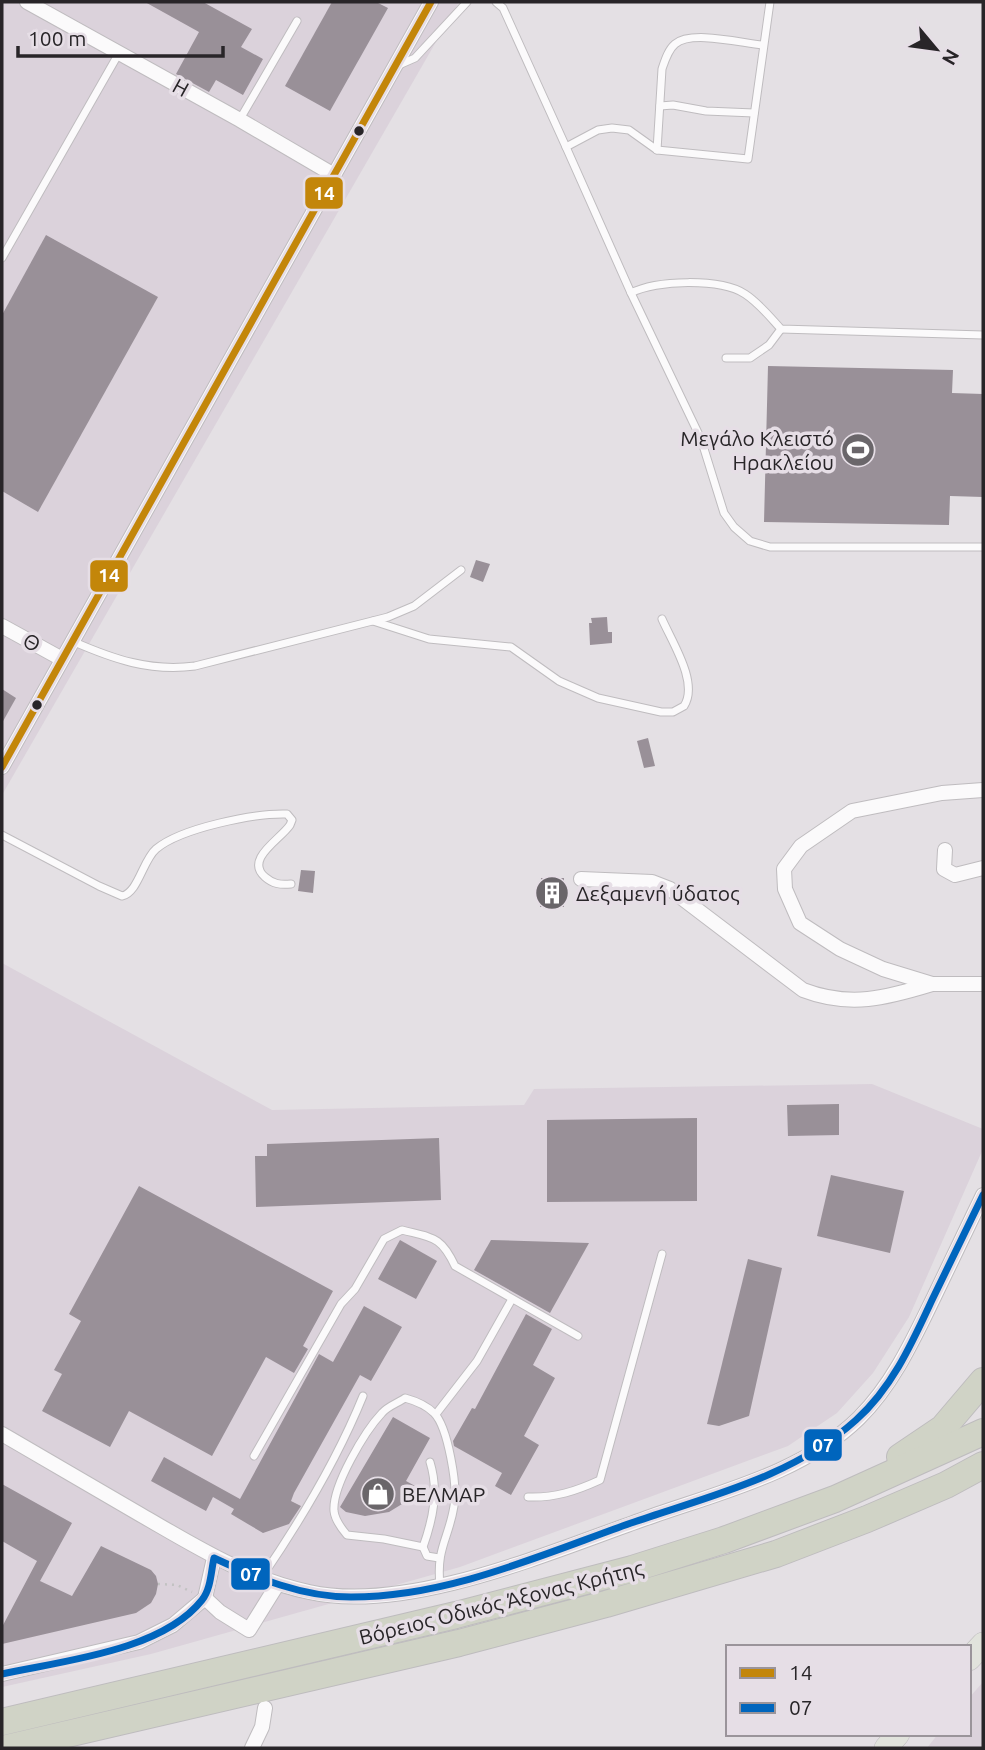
<svg xmlns="http://www.w3.org/2000/svg" width="985" height="1750" font-family="Ubuntu,sans-serif">
  <style>
    .built { fill: #dbd2db }
    .building { fill: #999098 }
    .lines { fill: none; stroke-linecap: round; stroke-linejoin: round }
    .service-casing { stroke: #bfbcbf; stroke-width: 9 }
    .minor-casing { stroke: #bfbcbf; stroke-width: 16 }
    .primary-casing { stroke: #bebcbe; stroke-width: 24 }
    .motorway-casing { stroke: #bebcbe; stroke-width: 28 }
    .path { stroke: #c2c2c2; stroke-width: 2.5; stroke-dasharray: 2 5; stroke-linecap: butt }
    .service { stroke: #fbfafb; stroke-width: 7 }
    .minor { stroke: #fbfafb; stroke-width: 14 }
    .primary { stroke: #e1e3dc; stroke-width: 23 }
    .motorway { stroke: #d0d3c6; stroke-width: 26 }
    .bus-1-casing { stroke: #e6dee6; stroke-width: 12 }
    .bus-2-casing { stroke: #e6dee6; stroke-width: 12 }
    .bus-1 { stroke: #c3860a; stroke-width: 7 }
    .bus-2 { stroke: #0065bd; stroke-width: 7 }
    .bus-dot { fill: #282528; stroke: #e6dee6; stroke-width: 2.5 }
    .labels { text-anchor: middle; dominant-baseline: central; stroke-width: 7; stroke-linejoin: round; paint-order: stroke }
    .street-label { font-size: 21px; fill: #282528; stroke: #e6dee6 }
    .poi-label { font-size: 21px; fill: #282528; stroke: #e6dee6; text-anchor: start }
    .line-badge { stroke: #e6dee6; stroke-width: 2.5 }
    .badge-label { font-size: 19px; text-anchor: middle; font-weight: bold; fill: #fff }
  </style>
  <rect width="100%" height="100%" fill="#e4e0e4"/>
  <g class="built">
    <path d="M2,2H459L2,795Z"/>
    <path d="M2,963L272,1110L524,1105L534,1089L872,1084L983,1129V1149L909,1317L873,1373L837,1413L788,1446L460,1567L151,1654L2,1687Z"/>
    <path d="M983,1682V1748H927L938,1734H969V1698Z"/>
  </g>
  <g class="building">
    <path d="M145,2H203L252,29L241,47L263,59L243,95L216,80L209,92L176,74L199,32Z"/>
    <path d="M332,2H376L388,8L330,111L285,86Z"/>
    <path d="M46,235L158,297L38,512L2,491V315Z"/>
    <path d="M768,366L953,370L952,393L983,394V497L950,496L949,525L764,522Z"/>
    <path d="M476,560L490,564L483,582L470,577Z"/>
    <path d="M607,617L608,632H612V643L590,645L589,623H592L591,618Z"/>
    <path d="M2,689L16,698L2,723Z"/>
    <path d="M648,738L655,766L644,768L637,741Z"/>
    <path d="M301,870L315,871L313,893L298,891Z"/>
    <path d="M541,878H564V907H540Z"/>
    <path d="M839,1104V1135L788,1136L787,1105Z"/>
    <path d="M697,1118V1201L547,1202V1120Z"/>
    <path d="M439,1138L441,1200L256,1207L255,1156H267V1144Z"/>
    <path d="M831,1175L904,1191L890,1253L817,1236Z"/>
    <path d="M139,1186L333,1291L303,1346L308,1349L294,1373L266,1357L212,1456L129,1411L110,1447L42,1411L62,1374L54,1370L81,1321L69,1314Z"/>
    <path d="M400,1240L437,1261L416,1299L378,1279Z"/>
    <path d="M491,1240L589,1243L550,1313L474,1270Z"/>
    <path d="M748,1259L782,1268L749,1416L719,1426L707,1424Z"/>
    <path d="M364,1306L402,1327L371,1381L360,1375L294,1493L291,1501L301,1506L289,1524L263,1533L231,1514L234,1509L213,1497L206,1511L151,1481L164,1457L240,1499L319,1354L333,1362Z"/>
    <path d="M526,1314L552,1329L533,1365L555,1378L524,1436L539,1445L511,1495L495,1486L502,1473L454,1446L453,1441L472,1408L475,1409Z"/>
    <path d="M393,1417L430,1438L406,1481L417,1487L407,1501L389,1512L365,1516L346,1512L340,1507Z"/>
    <path d="M2,1484L72,1523L40,1581L72,1596L101,1546L151,1570L156,1576L158,1584L156,1594L151,1603L136,1613L2,1644V1627L37,1561L2,1541Z"/>
  </g>
  <g class="lines">
    <g class="service-casing">
      <g id="service">
        <path d="M496,2L503,8L566,147L598,130L612,128L629,130L657,150L748,159L770,2"/>
        <path d="M399,65L415,58L467,2"/>
        <path d="M660,106L673,105L706,111L754,113"/>
        <path d="M240,119L297,21"/>
        <path d="M566,147L631,293L701,439L724,513L734,527L750,541L770,547H983"/>
        <path d="M657,150L662,69C665,60 668,50 675,44C691,30 741,43 762,45"/>
        <path d="M2,258L119,53"/>
        <path d="M631,293C656,280 720,278 745,294C759,303 770,317 781,329L983,335"/>
        <path d="M726,358H750L769,345L781,329"/>
        <path d="M373,621L429,639L511,647L559,681L598,698L661,712H673L684,706C699,683 672,642 662,619"/>
        <path d="M72,641C113,659 150,672 195,666L388,617L414,606L461,570"/>
        <path d="M2,835L99,886L122,896C138,893 143,860 156,849C181,828 255,813 287,814L292,820L290,825C281,839 244,859 265,877C273,884 280,885 291,884"/>
        <path d="M436,1414L477,1361L512,1299"/>
        <path d="M254,1456L341,1304L355,1289L384,1239L402,1230C433,1238 441,1236 455,1266L578,1336"/>
        <path d="M430,1462C439,1491 433,1519 423,1547L427,1556L439,1558"/>
        <path d="M528,1497C555,1498 576,1491 600,1480L662,1254"/>
        <path d="M423,1547L384,1539L347,1535C341,1528 335,1520 334,1511C332,1486 365,1431 382,1413C388,1406 398,1403 405,1398C416,1401 426,1405 434,1413C448,1427 458,1487 454,1506C449,1538 436,1548 440,1585"/>
        <path d="M262,1577C301,1520 337,1460 363,1396"/>
      </g>
    </g>
    <g class="minor-casing">
      <g id="minor">
        <path d="M27,2L240,120L334,175"/>
        <path d="M2,626L62,659"/>
        <path d="M2,767L431,2"/>
        <path d="M983,790L942,793L852,811L801,846L784,869L785,889L800,923L840,949L883,969L932,984H983"/>
        <path d="M945,850L944,869L955,875L983,868"/>
        <path d="M581,879L652,882L670,889L803,990C850,1008 886,998 932,984"/>
        <path d="M2,1434C48,1461 95,1488 141,1515C195,1546 247,1579 309,1592C408,1614 550,1552 644,1519C716,1493 802,1474 859,1418C893,1384 913,1340 934,1297C950,1263 967,1229 983,1195"/>
        <path d="M205,1598L220,1612L249,1630L277,1585"/>
        <path d="M205,1598L214,1558"/>
        <path d="M2,1674L139,1642L173,1625L205,1598"/>
        <path d="M252,1748L262,1727L265,1708"/>
      </g>
    </g>
    <g class="primary-casing">
      <g id="primary">
        <path d="M969,1659L983,1644"/>
        <path d="M886,1748L898,1734"/>
      </g>
    </g>
    <g class="motorway-casing">
      <g id="motorway">
        <path d="M900,1457L943,1428L983,1381"/>
        <path d="M2,1722L456,1615L632,1569L724,1540L835,1499L983,1432"/>
        <path d="M7,1748L459,1643L606,1604L776,1554L867,1519L946,1485L983,1465"/>
      </g>
    </g>
    <path class="path" d="M158,1584L177,1585L192,1592"/>
    <use href="#service" class="service"/>
    <use href="#minor" class="minor"/>
    <use href="#primary" class="primary"/>
    <use href="#motorway" class="motorway"/>
    <g class="bus-1-casing">
      <path id="bus-1" d="M2,767L431,2"/>
    </g>
    <g class="bus-2-casing">
      <path id="bus-2" d="M2,1674C62,1661 162,1651 202,1600C211,1589 211,1571 214,1558C257,1578 302,1597 351,1597C448,1597 541,1555 631,1523C709,1496 793,1477 856,1420C892,1388 912,1343 932,1300C949,1265 966,1230 983,1195"/>
    </g>
    <use href="#bus-1" class="bus-1"/>
    <use href="#bus-2" class="bus-2"/>
  </g>
  <defs>
    <g id="stadium-disc" transform="scale(1.75)"><circle r="9.5" fill="#6a666a" stroke="#e6dee6"/><path d="M0-5a6.5 5 0 1 0 0 10a6.5 5 0 1 0 0-10ZM-3.5-1.8h7v3.6h-7Z" fill="#fff"/></g>
    <g id="building-disc" transform="scale(1.75)"><circle r="9.5" fill="#6a666a" stroke="#e6dee6"/><path d="M-4-6H4V6H1V3H-1V6H-4ZM-2.5-4.3h1.7v1.8h-1.7ZM.8-4.3h1.7v1.8H.8ZM-2.5-1h1.7V.8h-1.7ZM.8-1h1.7V.8H.8Z" fill="#fff"/></g>
    <g id="shop-disc" transform="scale(1.75)"><circle r="9.5" fill="#6a666a" stroke="#e6dee6"/><path d="M-5-2.5h2.3a2.7 3.5 0 0 1 5.4 0H5L5.5 6h-11ZM-1.5-2.5h3a1.5 2.3 0 0 0-3 0Z" fill="#fff"/></g>
  </defs>
  <g fill-rule="evenodd">
    <use href="#stadium-disc" x="858" y="450"/>
    <use href="#building-disc" x="552" y="893"/>
    <use href="#shop-disc" x="378" y="1494"/>
  </g>
  <g class="bus-dot">
    <circle cx="359" cy="131" r="6"/>
    <circle cx="37" cy="705" r="6"/>
  </g>
  <g class="labels">
    <g class="street-label">
      <text transform="translate(181 87) rotate(29)">Η</text>
      <text transform="translate(32 642) rotate(29)">Θ</text>
      <text transform="translate(501 1602) rotate(-14)">Βόρειος Οδικός Άξονας Κρήτης</text>
    </g>
    <g class="poi-label">
      <text x="834" y="438" text-anchor="end">Μεγάλο Κλειστό<tspan x="834" dy="24">Ηρακλείου</tspan></text>
      <text x="576" y="893">Δεξαμενή ύδατος</text>
      <text x="402" y="1494">ΒΕΛΜΑΡ</text>
    </g>
  </g>
  <g class="line-badge">
    <rect x="304" y="176" width="40" height="34" rx="7" fill="#c3860a"/>
    <rect x="89" y="559" width="40" height="34" rx="7" fill="#c3860a"/>
    <rect x="803" y="1428" width="40" height="34" rx="7" fill="#0065bd"/>
    <rect x="230" y="1557" width="41" height="34" rx="7" fill="#0065bd"/>
  </g>
  <g class="badge-label">
    <text x="324" y="200">14</text>
    <text x="109" y="582">14</text>
    <text x="823" y="1452">07</text>
    <text x="251" y="1581">07</text>
  </g>
  <rect width="985" height="1750" fill="none" stroke="#282528" stroke-width="7"/>
  <rect x="726" y="1645" width="245" height="91" fill="#e6dee6" stroke="#9a949a" stroke-width="2"/>
  <rect x="740" y="1668" width="35" height="10" fill="#c3860a" stroke="#9a949a" stroke-width="2"/>
  <text x="789" y="1680" font-size="21" fill="#282528">14</text>
  <rect x="740" y="1703" width="35" height="10" fill="#0065bd" stroke="#9a949a" stroke-width="2"/>
  <text x="789" y="1715" font-size="21" fill="#282528">07</text>
  <g transform="translate(936 49) rotate(119)" stroke="#e6dee6" stroke-width="5" paint-order="stroke">
  <path d="M0-5L12 26L0 18L-12 26Z" fill="#282528"/>
  <text y="-10" font-size="19" font-weight="bold" text-anchor="middle" fill="#282528">N</text>
  </g>
  <path d="M18 46v10h205v-10" fill="none" stroke="#282528" stroke-width="3.5"/>
  <text x="28" y="46" font-size="21" fill="#282528" stroke="#e6dee6" stroke-width="5" paint-order="stroke">100 m</text>
</svg>
